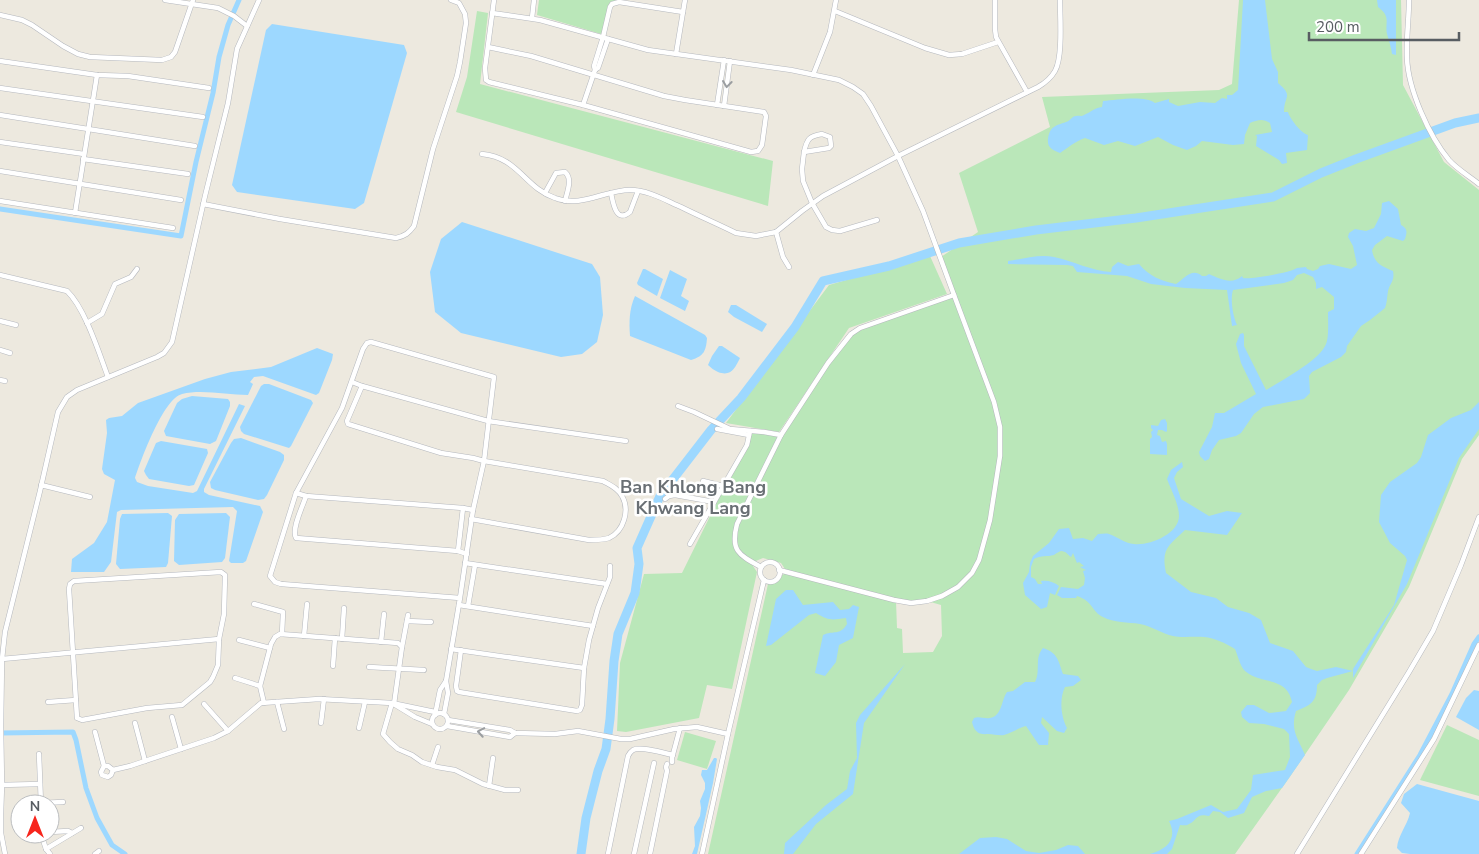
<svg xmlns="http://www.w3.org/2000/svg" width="1479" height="854" font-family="'Nunito Sans',sans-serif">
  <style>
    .green { fill: #bae7b9; fill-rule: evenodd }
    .water { fill: #9dd8ff }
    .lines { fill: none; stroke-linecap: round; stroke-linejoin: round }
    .canal { stroke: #9dd8ff; stroke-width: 5 }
    .river { stroke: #9dd8ff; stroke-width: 9 }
    .street-casing { stroke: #b5b8be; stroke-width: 5.5 }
    .street { stroke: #fff; stroke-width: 4.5 }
    .oneway { stroke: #9b9ea1 }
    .labels { text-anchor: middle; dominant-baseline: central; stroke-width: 5; stroke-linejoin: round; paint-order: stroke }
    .quarter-label { font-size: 18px; font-weight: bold; fill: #696f74; stroke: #fff }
  </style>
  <rect width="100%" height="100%" fill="#ede9df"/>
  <g class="green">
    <path d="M539,0H616L610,4L604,33L601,34L537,15Z"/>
    <path d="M1239,0H1401L1403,85L1444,162L1479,190V435L1462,459L1409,587L1349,690L1289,778L1235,854H708L768,584L778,582L781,576L787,572L781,563L763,558L751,563L757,572L732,689L707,685L699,718L626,732L617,731L620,663L644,574L682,573L716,504L747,445L750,431L781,435L828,363L857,330L954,295L941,257L978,232L959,173L1050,127L1042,97L1219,90L1232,84ZM896,601H927L941,605L942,636L933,652L903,653L902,629L897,628Z"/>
    <path d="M477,11L488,13L480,84L773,161L768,206L456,112L467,77Z"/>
    <path d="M930,256L947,294L849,328L779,432L726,423L829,285Z"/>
    <path d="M1447,725L1479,740V796L1420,780Z"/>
    <path d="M685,732L716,741L707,769L677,760Z"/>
  </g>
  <g class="water">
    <path d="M1243,0H1265L1272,59L1278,72V83C1294,97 1284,95 1284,112H1288C1290,119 1301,133 1308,135L1307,150L1286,153L1287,163L1282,164L1279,160L1256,146L1257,136L1255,135L1272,132L1270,123C1263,118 1257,120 1250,123L1245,135L1244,144L1233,145L1202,141L1196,146L1187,150L1173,145L1158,137L1135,146L1118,141L1104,145L1085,138C1074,142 1069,147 1060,153C1053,150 1047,148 1048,139C1050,126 1055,126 1066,122C1070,121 1072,116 1076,116C1081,115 1080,117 1084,115C1091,112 1094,108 1102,107L1103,101C1117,100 1144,95 1155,103L1169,99V102L1178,106L1200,102L1215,103L1222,98L1227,99V95H1232L1238,90Z"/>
    <path d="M1377,0H1396V55L1392,54C1391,47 1389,40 1387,34C1385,21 1391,17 1378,7Z"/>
    <path d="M272,24L404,45L407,53L364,203L355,209L237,192L232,185L266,30Z"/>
    <path d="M1389,201L1398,209L1401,225C1408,229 1407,232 1405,239L1403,241L1387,236L1375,245L1372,250C1374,263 1381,266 1393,271C1395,281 1390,283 1388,291C1387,297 1387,303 1385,308L1370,320L1361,326L1347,346L1346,352L1341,357L1312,372L1309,376L1310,393L1304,399L1263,407L1254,414L1241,433L1236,436L1219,440L1212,450L1209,459L1205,461L1200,456L1199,452L1212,427L1215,413H1224L1256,394L1241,363L1236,344L1240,334L1243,333L1244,335V346L1266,390C1281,381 1320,360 1326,344C1329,338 1328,320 1328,312L1334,309V297L1322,287L1316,289V283L1313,277L1304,273L1297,275L1293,280L1284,283L1233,290C1230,300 1233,316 1237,325L1232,326L1227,290L1185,288L1151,284L1127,276L1077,272L1073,266L1067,265L1008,264V261C1023,259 1039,254 1054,257C1074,261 1091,271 1111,272L1112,267L1118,262L1128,266L1139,264C1149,276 1161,281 1176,284C1184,279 1192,267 1202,276H1206L1209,274C1220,279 1232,285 1242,276L1243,278C1251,280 1292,272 1297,268L1306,267L1307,269L1313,271L1318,269L1320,266L1329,264L1351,269L1357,265L1353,246L1348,237L1349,233L1355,229L1366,231L1374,228L1381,214L1382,203Z"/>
    <path d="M462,222L592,264L600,277L603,315L597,342L582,354L561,357L461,333L435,312L430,272L441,239Z"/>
    <path d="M643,269H645L663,279L657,296L638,285L637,283Z"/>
    <path d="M670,270L687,279L681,296L689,301L685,311L660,298Z"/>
    <path d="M635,296L705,335L707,338C706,351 704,356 691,360L630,336C629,323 629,309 635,296Z"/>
    <path d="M731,305H736L767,324L762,332L734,317L728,312Z"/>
    <path d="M719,346H722L740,358C735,368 731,377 718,372C714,370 711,368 708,365L712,356Z"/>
    <path d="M317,348L333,354L332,360L319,393L316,395L263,376L254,377L250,382L253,384L248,395C227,395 202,389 182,394C163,399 141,460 135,478L137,482L148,486L193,493L197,491L239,404L245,406L204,489V492L209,495L260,506L263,512L246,561L243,563H231L229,561L237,511L233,507L121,510L117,512L111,562L104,572H71L72,559L94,543L107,522L115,480L104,474L102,469L107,433L106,420L109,418L122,416L138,403L205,379L231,372L271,367Z"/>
    <path d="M264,384H269L311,400L313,403L291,446L289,448L244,434L241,431L240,427L261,386Z"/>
    <path d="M192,396L228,399L230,402V406L216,441L210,444L166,436L164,431L177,403L182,399Z"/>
    <path d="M1479,402V429L1459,458L1407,584L1353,678V671L1327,678L1322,680L1317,685C1317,703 1310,705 1296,711C1290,731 1298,738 1305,755L1282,788L1266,791L1252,797L1244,813L1228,818L1220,812L1213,811L1209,816C1195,813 1198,820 1189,824C1187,826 1183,825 1180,825L1172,849L1167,854H1150C1167,849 1178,839 1169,821L1177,819L1211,805L1223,812L1237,809L1251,790L1253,775L1285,770L1290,757L1289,734L1284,729L1264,724L1249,723L1242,717L1241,712L1247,705H1254L1269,713L1286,711L1292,702C1287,676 1261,685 1245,671C1240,666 1238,656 1235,649C1225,643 1215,638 1204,637C1194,636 1183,638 1173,636C1162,634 1152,626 1140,624C1128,622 1114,623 1103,617C1092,612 1093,601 1077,596L1076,598H1062L1057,595L1061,587L1078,589L1084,585L1085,578L1083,571L1086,570L1080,567L1084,566L1079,562L1077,563L1073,553L1071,557C1068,555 1066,551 1061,551C1060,551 1055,554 1054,555C1047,557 1041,555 1034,559L1031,567V577L1035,579L1038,584H1042L1041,581C1048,580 1054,582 1059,586L1055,595L1050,593L1047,607L1041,609L1025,595L1023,583L1029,572L1030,563L1033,556L1049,543L1059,529L1069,528L1073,539L1083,538L1092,541L1098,534C1102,534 1106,533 1109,534C1118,537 1124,543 1134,544C1149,546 1179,534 1179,516C1179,504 1171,490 1167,479L1171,470L1182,462L1183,467L1177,472L1174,478L1181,499L1209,516L1227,511L1242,513L1227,535L1185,530C1168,546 1161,549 1166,573L1191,592L1216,598L1228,607L1249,613L1261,620L1270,643L1293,651L1306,667L1311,669L1317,671L1336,667L1353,671V669L1394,605L1407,560L1405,556L1390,543L1379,522L1381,495L1390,482L1417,463L1421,457L1428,435L1451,418L1471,410Z"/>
    <path d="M1165,419L1167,423V431L1166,432L1162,430H1158L1157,435L1160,436L1162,442L1166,441L1167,444V455L1150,454V439L1152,437L1151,432L1153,430L1151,428V425L1158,426L1161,420Z"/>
    <path d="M241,438L280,452L284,455V460L267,495L264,499L258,500L215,490L211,488L210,482L231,443L234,439Z"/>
    <path d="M161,441L207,449L208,453L194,485L189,486L149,479L146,475L144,471L156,443Z"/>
    <path d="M168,513L172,516L168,563L166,567L120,569L116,564L120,519L122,514Z"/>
    <path d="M226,513L230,517L225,558L222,562L179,565L174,561L175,520L179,514Z"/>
    <path d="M786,590H793L803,605L833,602L840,610L849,609L853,605L859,607L853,638L839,645L836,662L825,676L815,673L823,635C834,630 840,636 847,624L846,618C832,620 829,621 816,613L809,615L771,645L766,646L776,599Z"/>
    <path d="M1043,648C1058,653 1058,660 1063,674L1078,676L1081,680L1073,686L1065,687C1059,699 1061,717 1067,728L1064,733L1057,731L1042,717L1041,723L1049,733L1048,745H1039L1026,726C1018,728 1012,733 1004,735C999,736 994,734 988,734C978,735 974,731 972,722L974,718C979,716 984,719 990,718C1002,716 1001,701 1007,692L1013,691L1025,682H1035C1041,671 1034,658 1043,648Z"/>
    <path d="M905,664L864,723L853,794L816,824L793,854H784L785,843L826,805L847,789L850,771L857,758L856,723L860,715Z"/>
    <path d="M1474,690L1479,691V730L1456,717L1466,698Z"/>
    <path d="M714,758H716L717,759L713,783L697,854H692L695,846L694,827L700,816L701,808L700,801L705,789V783L701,775L702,770H707Z"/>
    <path d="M1417,784L1479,801V854H1410L1402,853L1397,848C1398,835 1407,826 1410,813L1401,803L1404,794Z"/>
    <path d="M996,837L1007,839L1026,851L1039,853L1056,850L1068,845L1078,846L1085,854H959L980,838Z"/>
  </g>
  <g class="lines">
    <g class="canal">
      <path d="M0,209L181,236L196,162L213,93L219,57L228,25L239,0"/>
      <path d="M0,733L73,732L76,740L86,788L97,818L112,845L125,854"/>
      <path d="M1357,854L1420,755L1452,694L1474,644L1479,637"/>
    </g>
    <path class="river" d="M581,854L586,818L598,771L606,749L610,719L614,661L618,634L635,593L639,564L637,548L660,496L711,430L741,398L795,327L823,281L889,266L959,243L1036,230L1136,218L1273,197L1321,173L1356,159L1455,123L1479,118"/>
    <g class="street-casing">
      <g id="street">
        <path d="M165,0L218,8L234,16L247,26"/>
        <path d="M995,0V29L996,37L1027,92"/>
        <path d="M1409,0C1409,19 1406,39 1407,58C1408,89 1429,136 1449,160C1457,169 1469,176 1479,184"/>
        <path d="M835,11L925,48L949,55L962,54L998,42"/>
        <path d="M492,13L540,20L648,50L791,70L839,80L853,87L863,94L871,106L898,156L923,211L954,295"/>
        <path d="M0,15L22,20L32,25L63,46L78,54L90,57L162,60L171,57L175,52L193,0"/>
        <path d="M532,18L534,0"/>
        <path d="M488,47L531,56L664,96L685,100L764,112L766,116L762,145L758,151L751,152L583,105L489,82L486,80L485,68L494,0"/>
        <path d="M676,54L685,0"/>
        <path d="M0,61L97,75L128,76L209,88"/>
        <path d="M595,70L598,68L608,39"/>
        <path d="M813,75L830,32L836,0"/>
        <path d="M0,88L203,117"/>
        <path d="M583,105L595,70L594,66L603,37L610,7L612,4L619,2L683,12"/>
        <path d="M717,105L724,60"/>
        <path d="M724,106L730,61"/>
        <path d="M0,115L195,146"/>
        <path d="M822,134L830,137L831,146L829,148L804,152C807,139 809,136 822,134Z"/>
        <path d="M0,142L84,154"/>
        <path d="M804,152L802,169L803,181L812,203L826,227L832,230L840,231L877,220"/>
        <path d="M482,154C518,157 525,188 555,198C581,208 605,190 630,190C648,190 665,200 681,207C699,216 718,224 736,233L756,236L776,232L802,211L823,196L898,156L1038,87C1045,83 1051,78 1055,71C1063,57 1060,17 1060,0"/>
        <path d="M83,159L188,174"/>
        <path d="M0,171L181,200"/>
        <path d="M545,193L556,173L565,172C573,179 567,192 565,201"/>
        <path d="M611,193C613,203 616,224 630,212L638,191"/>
        <path d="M0,201L173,228"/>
        <path d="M203,204L280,219L396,238C405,236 409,233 414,226L433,149L457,76L460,62L466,23L465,14L459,3L451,0"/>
        <path d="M75,213L97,75"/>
        <path d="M776,232L783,257L789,267"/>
        <path d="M0,275L67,291C85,308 99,353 108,377"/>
        <path d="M0,321L16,325"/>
        <path d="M87,323L102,314L115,284L131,277L137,269"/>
        <path d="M0,350L10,353"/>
        <path d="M0,380L5,381"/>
        <path d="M352,382L362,386L488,421L626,441"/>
        <path d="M362,386L347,421L348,424L441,453L473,458L484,461L603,481C610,485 618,488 622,496C630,510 624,531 609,538C603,540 596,540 589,540L471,519"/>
        <path d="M678,406L694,412L730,429L764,432L781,435"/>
        <path d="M717,429L749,435"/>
        <path d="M703,481L723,486"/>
        <path d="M41,485L90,497"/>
        <path d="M296,493L306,496L463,508L473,510"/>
        <path d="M306,496C303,506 291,529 296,538L458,551L467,554"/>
        <path d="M665,499L669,496L675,495L714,502"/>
        <path d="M690,544L747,445L750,431"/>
        <path d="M458,551L463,508"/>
        <circle cx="770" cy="572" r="10"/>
        <path d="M465,563L607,584"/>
        <path d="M761,567C739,555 730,551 737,524L781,435L828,363L851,334L860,328L954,295L994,402L1000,427V456L990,520L979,560L972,573L958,587L942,596L927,601L911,603L894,600L779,570"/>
        <path d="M221,572L225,575L224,614L219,639L218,665L213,677L210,682L182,705L147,708L82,720L77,718L69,589L70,584L74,581Z"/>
        <path d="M254,604L283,612L282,634"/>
        <path d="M459,605L593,626"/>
        <path d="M468,606L475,565"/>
        <path d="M407,621L431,622"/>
        <path d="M304,636L307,604"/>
        <path d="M342,639L344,608"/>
        <path d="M239,640L270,648"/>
        <path d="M381,642L384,614"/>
        <path d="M402,647L408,615"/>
        <path d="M451,649L584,668"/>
        <path d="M461,650L456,686L457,691L459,692L577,711L580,710L582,705L584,668L589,640L598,608L610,577V566"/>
        <path d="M2,659L219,639"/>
        <path d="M333,666L335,638"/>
        <path d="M369,667L424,670"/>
        <path d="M235,678L260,686"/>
        <path d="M48,702L76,700"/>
        <path d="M277,702L284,729"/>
        <path d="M264,703L260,686L271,644L275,637L280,634L398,643L402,647L394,704"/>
        <path d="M204,704L228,731"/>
        <circle cx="440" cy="721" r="8"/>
        <path d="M444,714L448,693L446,681L460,598L473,510L484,461L494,377L371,342L367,343L363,349L342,408L296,493L270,576L275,582L281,584L460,598"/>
        <path d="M435,715L440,690L446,681"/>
        <path d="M172,717L181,749"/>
        <path d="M448,720L510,730L515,733L555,734L578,731L621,739H630L674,729L697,727L728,734"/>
        <path d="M135,723L145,761"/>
        <path d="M321,723L324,699"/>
        <path d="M432,724L415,717L392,703L383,734L390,742L398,749L412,755L422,762L437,767L455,770L483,784L505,790H518"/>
        <path d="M447,726L510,737L515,733"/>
        <path d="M359,728L365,702"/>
        <path d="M95,732L104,766"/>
        <path d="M39,754L41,804"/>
        <path d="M672,762V758L680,728"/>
        <path d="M432,765L438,747"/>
        <path d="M113,770L108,766H104L101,772L102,775L108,777L111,775L113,770L130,766L214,738L228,731L261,703L319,699L392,703L435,712"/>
        <path d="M0,785L40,784"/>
        <path d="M489,786L493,758"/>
        <path d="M41,803L63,802"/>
        <path d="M50,832L68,831L72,833"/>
        <path d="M41,834L46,849L50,854"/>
        <path d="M46,849L81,828"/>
        <path d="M5,854L1,833V814L2,785L1,726L2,659L5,632L40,491L58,412L67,397L77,390L157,357L164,353L172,342L205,196L228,103L237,49L259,0"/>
        <path d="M95,854L99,851"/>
        <path d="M608,854L628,756C629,754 630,752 633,750C640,746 664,753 673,755"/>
        <path d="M634,854L654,763"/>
        <path d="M650,854L667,771L666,767L667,764"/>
        <path d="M702,854L728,734L764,580"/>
        <path d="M1297,854L1409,672L1433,631L1461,565L1479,517"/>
        <path d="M1361,854L1434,739L1479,645"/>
      </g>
    </g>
    <use href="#street" class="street"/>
  </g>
  <defs><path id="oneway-chevron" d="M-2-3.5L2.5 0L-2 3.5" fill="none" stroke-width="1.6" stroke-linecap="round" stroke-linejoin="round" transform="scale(1.25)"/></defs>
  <g class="oneway">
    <use href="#oneway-chevron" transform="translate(727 84) rotate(97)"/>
    <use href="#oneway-chevron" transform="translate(481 732) rotate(-170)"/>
  </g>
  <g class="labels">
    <g class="quarter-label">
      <text x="693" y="487">Ban Khlong Bang<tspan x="693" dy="21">Khwang Lang</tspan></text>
    </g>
  </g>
  <g transform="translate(35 819)"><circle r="24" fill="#ffffff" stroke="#bcbec0"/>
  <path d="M0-4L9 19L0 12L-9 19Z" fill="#f7251c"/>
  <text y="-8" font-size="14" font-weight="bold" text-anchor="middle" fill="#585d62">N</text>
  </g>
  <path d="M1309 32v8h150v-8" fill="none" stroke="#585d62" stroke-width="2.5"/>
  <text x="1316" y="32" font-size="15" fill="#585d62" stroke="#ffffff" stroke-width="4" paint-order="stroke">200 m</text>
</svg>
